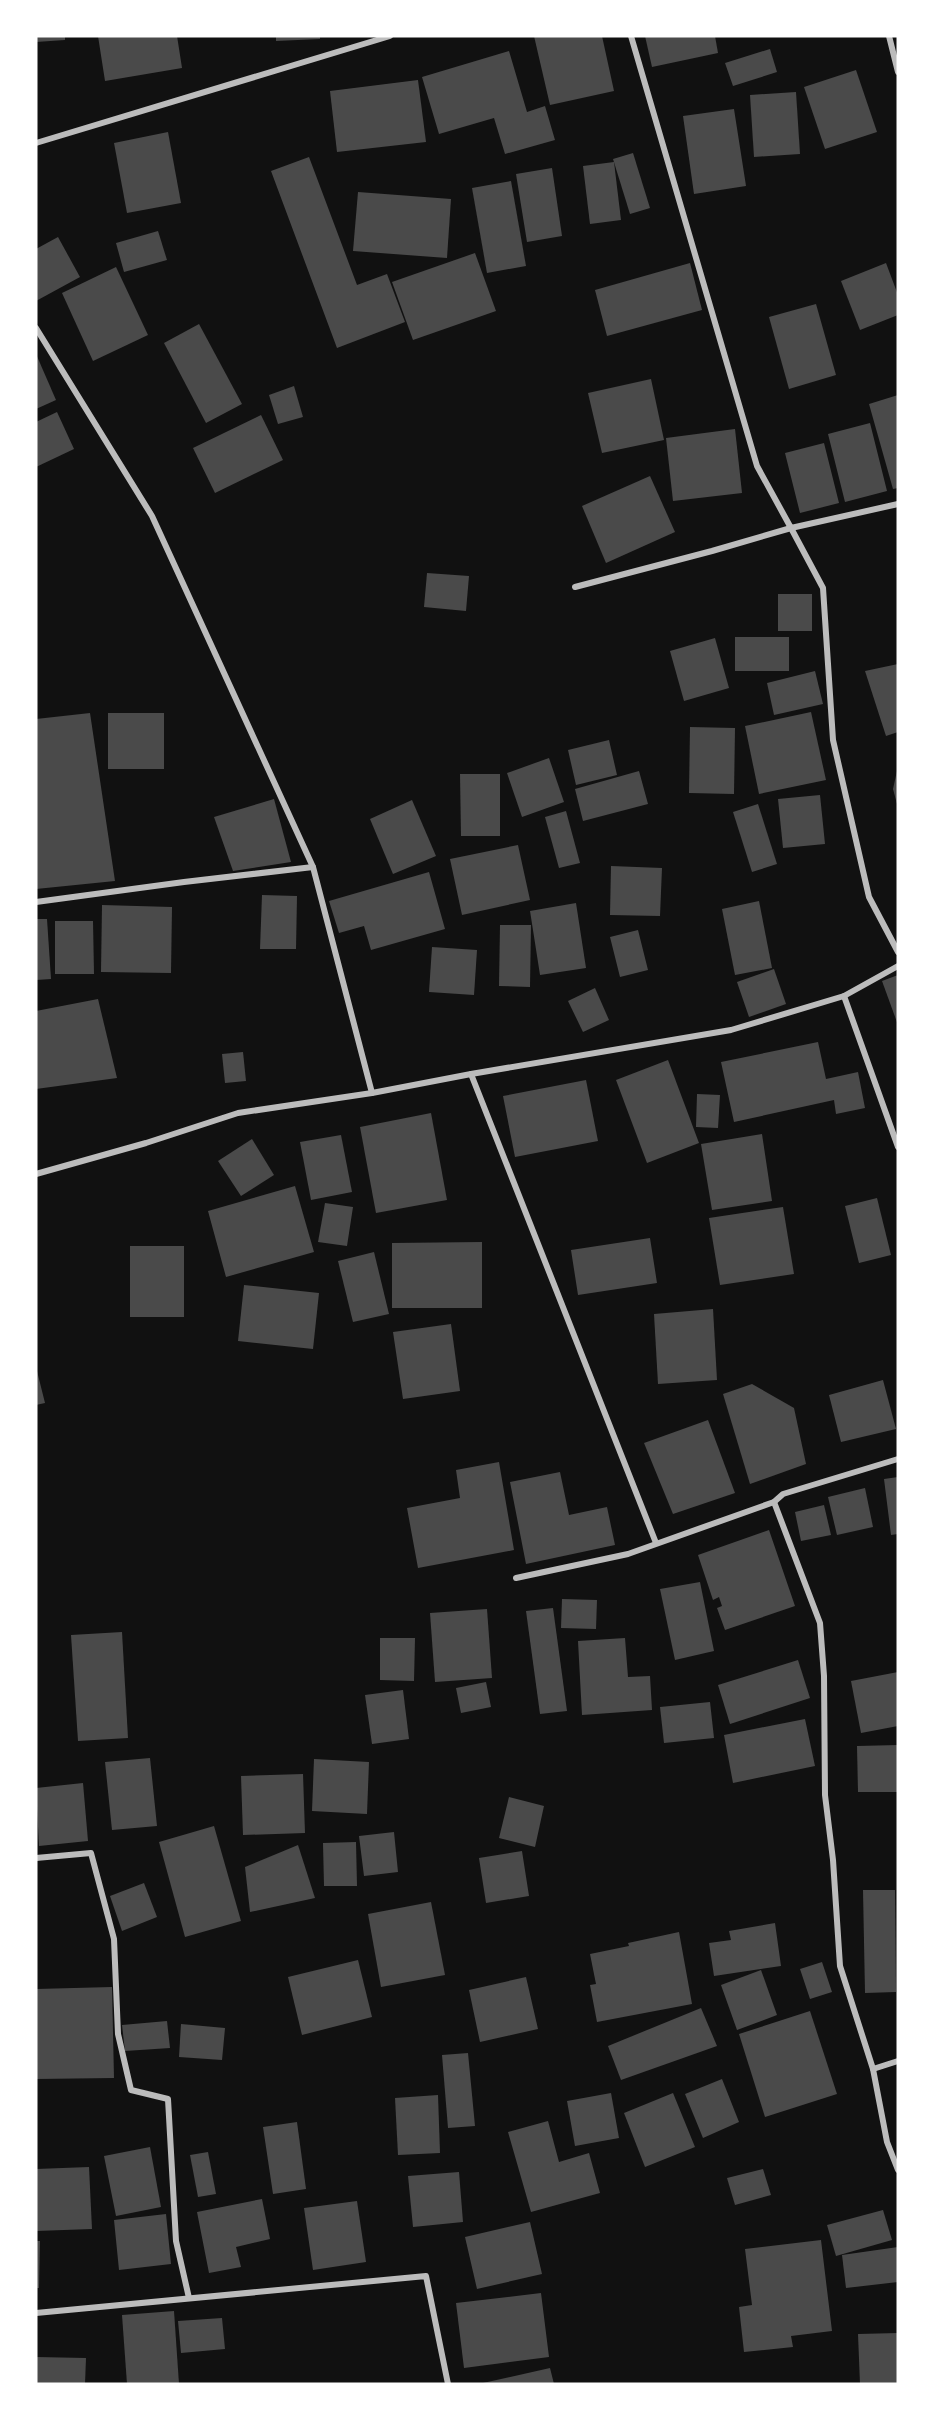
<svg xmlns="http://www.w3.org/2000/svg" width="934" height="2420" font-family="Lato,sans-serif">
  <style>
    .building { fill: #4a4a4a }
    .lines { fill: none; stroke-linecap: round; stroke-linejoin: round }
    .minor { stroke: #bcbcbc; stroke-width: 6 }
  </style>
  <rect width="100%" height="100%" fill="#111"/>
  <g class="building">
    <path d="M36,36H65V40L36,42Z"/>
    <path d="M98,36H177L182,68L105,81Z"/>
    <path d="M276,36H320V39L276,41Z"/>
    <path d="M534,36H602L614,91L550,105Z"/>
    <path d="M645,36H715L718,53L652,67Z"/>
    <path d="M770,49L777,72L733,86L725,63Z"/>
    <path d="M509,51L527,112L545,106L555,140L505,154L494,118L439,134L422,77Z"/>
    <path d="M856,70L877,132L825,149L804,87Z"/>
    <path d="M418,80L426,142L337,152L330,91Z"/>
    <path d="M796,92L800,154L754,157L750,95Z"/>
    <path d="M734,109L746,186L694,194L683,116Z"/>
    <path d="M168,132L181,203L127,213L114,143Z"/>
    <path d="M633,153L650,208L630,214L613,159Z"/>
    <path d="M309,157L357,285L387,274L405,322L337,348L271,171Z"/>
    <path d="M614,162L621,220L590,224L583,166Z"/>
    <path d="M552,168L562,236L527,242L516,174Z"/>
    <path d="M511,181L526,266L487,273L472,188Z"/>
    <path d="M358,192L451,199L447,258L353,251Z"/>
    <path d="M158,231L167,260L124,272L116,243Z"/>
    <path d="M58,237L80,277L36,301V249Z"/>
    <path d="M475,253L496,311L413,340L392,282Z"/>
    <path d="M690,263L702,310L607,336L595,290Z"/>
    <path d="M886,263L898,295V315L860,330L841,281Z"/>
    <path d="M116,267L148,335L93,361L62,293Z"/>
    <path d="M816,304L836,375L789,389L769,317Z"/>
    <path d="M199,324L242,404L206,423L164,343Z"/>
    <path d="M36,354L56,400L36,409Z"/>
    <path d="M651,379L664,440L602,453L588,393Z"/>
    <path d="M294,386L303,417L278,424L269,395Z"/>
    <path d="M898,395V488L893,489L869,404Z"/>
    <path d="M57,412L74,449L36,467V422Z"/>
    <path d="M261,415L283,460L215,493L193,448Z"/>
    <path d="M870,423L887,491L845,502L828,434Z"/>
    <path d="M735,429L742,493L673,501L666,438Z"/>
    <path d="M824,443L839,503L800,513L785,453Z"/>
    <path d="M650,476L675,532L606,563L582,506Z"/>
    <path d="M427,573L469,576L466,611L424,607Z"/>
    <rect x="778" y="594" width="34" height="37"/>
    <rect x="735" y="637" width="54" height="34"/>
    <path d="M715,638L729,688L684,701L670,651Z"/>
    <path d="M898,664V732L886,736L865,671Z"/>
    <path d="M815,671L823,704L774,715L767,683Z"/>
    <path d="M811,712L826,780L759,794L745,726Z"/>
    <path d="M90,713L115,881L36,889V719Z"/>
    <rect x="108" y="713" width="56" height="56"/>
    <path d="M690,727L735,728L734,794L689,793Z"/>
    <path d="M609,740L617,775L576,785L568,750Z"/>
    <path d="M549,758L564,802L522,817L507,773Z"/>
    <path d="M639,771L648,804L583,821L575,789Z"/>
    <path d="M897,771H898L897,804L893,789Z"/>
    <path d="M460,774H500V836H461Z"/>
    <path d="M820,795L825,844L783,848L778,799Z"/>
    <path d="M274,799L291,862L233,871L214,817Z"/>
    <path d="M412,800L436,856L393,874L370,819Z"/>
    <path d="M758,804L777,864L752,872L733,812Z"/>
    <path d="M566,811L580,863L559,868L545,817Z"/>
    <path d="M518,845L530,900L462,915L450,859Z"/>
    <path d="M611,866L662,868L660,916L610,915Z"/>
    <path d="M429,872L445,929L371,950L364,926L339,933L329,901Z"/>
    <path d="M262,895L297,896L296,949H260Z"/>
    <path d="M759,901L772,968L735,975L722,909Z"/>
    <path d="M576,903L586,968L540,975L530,911Z"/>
    <path d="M102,905L172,907L171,973L101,972Z"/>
    <path d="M36,919H47L51,979L36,980Z"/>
    <path d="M55,921H93L94,974H55Z"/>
    <path d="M500,925H531L530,987L499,986Z"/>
    <path d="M638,930L648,970L620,977L610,937Z"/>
    <path d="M432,947L477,950L474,995L429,992Z"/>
    <path d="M774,969L786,1004L749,1017L737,982Z"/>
    <path d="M898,975V1025L882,981Z"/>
    <path d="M595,988L609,1020L583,1032L568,1001Z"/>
    <path d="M98,999L117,1078L36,1089V1011Z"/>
    <path d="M818,1042L826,1079L858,1072L865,1108L836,1114L834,1100L734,1122L721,1062Z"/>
    <path d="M243,1052L246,1081L225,1083L222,1054Z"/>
    <path d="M668,1060L699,1143L647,1163L616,1080Z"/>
    <path d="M586,1080L598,1141L515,1157L503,1096Z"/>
    <path d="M697,1094L720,1095L718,1128L696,1127Z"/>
    <path d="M431,1113L447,1200L376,1213L360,1127Z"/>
    <path d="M762,1134L772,1201L712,1210L701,1144Z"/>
    <path d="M341,1135L352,1192L311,1200L300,1142Z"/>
    <path d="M252,1139L274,1175L241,1196L218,1161Z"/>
    <path d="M295,1186L314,1252L226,1277L208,1211Z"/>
    <path d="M877,1198L891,1255L859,1263L845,1206Z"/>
    <path d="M325,1203L353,1207L347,1246L318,1242Z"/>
    <path d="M783,1207L794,1274L720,1285L709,1218Z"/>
    <path d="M650,1238L657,1283L578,1295L571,1250Z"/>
    <path d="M482,1242V1308H392V1243Z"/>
    <rect x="130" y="1246" width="54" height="71"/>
    <path d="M374,1252L389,1314L353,1322L338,1261Z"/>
    <path d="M244,1285L319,1293L313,1349L238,1341Z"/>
    <path d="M713,1309L717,1380L658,1384L654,1314Z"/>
    <path d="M451,1324L460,1391L403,1399L393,1332Z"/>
    <path d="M36,1367L45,1403L36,1405Z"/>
    <path d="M883,1380L896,1429L841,1442L829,1395Z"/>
    <path d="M752,1384L794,1408L806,1464L750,1484L723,1394Z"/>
    <path d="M708,1420L735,1493L673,1514L644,1443Z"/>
    <path d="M499,1462L514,1550L418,1568L407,1508L460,1498L456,1470Z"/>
    <path d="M560,1472L569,1515L607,1507L615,1545L526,1564L510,1482Z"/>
    <path d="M898,1477V1534L891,1535L884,1479Z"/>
    <path d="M865,1488L873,1527L837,1535L828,1497Z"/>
    <path d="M824,1505L831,1535L801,1541L795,1512Z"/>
    <path d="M769,1530L795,1606L725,1630L717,1608L722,1606L719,1597L713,1600L698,1555Z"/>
    <path d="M700,1582L714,1651L675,1660L660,1589Z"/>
    <path d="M562,1599L597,1600L596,1629L561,1628Z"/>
    <path d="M553,1608L567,1711L540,1714L526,1611Z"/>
    <path d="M487,1609L492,1678L435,1682L430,1613Z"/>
    <path d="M122,1632L128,1738L78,1741L71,1635Z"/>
    <path d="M380,1638H415L414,1681L380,1680Z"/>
    <path d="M625,1638L628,1677L650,1676L652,1710L582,1715L578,1641Z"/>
    <path d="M798,1660L810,1698L730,1724L718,1685Z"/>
    <path d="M898,1672V1726L861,1733L851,1681Z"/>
    <path d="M486,1682L491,1707L461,1713L456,1688Z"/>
    <path d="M403,1690L409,1739L372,1744L365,1695Z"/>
    <path d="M710,1702L714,1738L664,1743L660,1707Z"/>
    <path d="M805,1719L815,1766L733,1783L724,1735Z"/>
    <path d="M898,1745V1792H858L857,1746Z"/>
    <path d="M150,1758L157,1826L112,1830L105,1762Z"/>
    <path d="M314,1759L369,1762L367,1814L312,1811Z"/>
    <path d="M303,1774L305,1833L243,1835L241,1776Z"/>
    <path d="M83,1783L88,1841L39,1846L36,1788Z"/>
    <path d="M509,1797L544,1806L535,1847L499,1838Z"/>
    <path d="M214,1826L241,1921L185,1937L159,1842Z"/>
    <path d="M394,1832L398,1872L364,1876L359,1836Z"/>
    <path d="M356,1842L357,1886H324L323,1843Z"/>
    <path d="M298,1845L315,1898L250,1912L245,1867Z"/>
    <path d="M522,1851L529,1896L486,1903L479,1858Z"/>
    <path d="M144,1883L157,1917L122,1931L110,1896Z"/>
    <path d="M863,1890H895L896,1992L865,1993Z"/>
    <path d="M431,1902L445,1975L381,1987L368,1914Z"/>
    <path d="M775,1923L781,1966L714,1976L709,1943L731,1940L729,1931Z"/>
    <path d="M679,1932L692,2004L597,2022L590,1985L596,1984L590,1954L629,1946L628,1943Z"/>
    <path d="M358,1960L372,2017L302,2035L288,1977Z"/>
    <path d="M822,1962L832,1992L810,1999L800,1969Z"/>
    <path d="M761,1970L777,2015L737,2030L721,1985Z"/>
    <path d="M526,1977L538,2029L480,2042L469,1990Z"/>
    <path d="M112,1987L114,2078L36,2079V1989Z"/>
    <path d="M701,2008L717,2046L621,2080L608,2046Z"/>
    <path d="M810,2011L837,2094L765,2117L739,2034Z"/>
    <path d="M167,2021L170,2048L125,2051L122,2025Z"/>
    <path d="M181,2024L225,2028L222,2060L179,2057Z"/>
    <path d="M468,2053L475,2126L448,2128L442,2055Z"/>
    <path d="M722,2079L739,2122L703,2138L685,2094Z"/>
    <path d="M611,2093L619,2138L575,2146L567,2101Z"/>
    <path d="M673,2093L695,2147L645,2167L624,2113Z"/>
    <path d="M438,2095L440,2153L398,2155L395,2098Z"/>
    <path d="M548,2121L559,2162L589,2153L600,2193L531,2212L508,2132Z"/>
    <path d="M297,2122L306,2189L273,2194L263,2127Z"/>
    <path d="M150,2147L161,2207L116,2216L104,2156Z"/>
    <path d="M208,2152L216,2194L198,2197L190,2155Z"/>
    <path d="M89,2167L92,2229L36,2231V2169Z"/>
    <path d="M763,2169L771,2195L735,2205L727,2178Z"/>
    <path d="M459,2172L463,2222L413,2227L408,2176Z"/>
    <path d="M262,2199L270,2239L236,2247L241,2267L209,2273L197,2212Z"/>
    <path d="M357,2201L366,2262L313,2270L304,2208Z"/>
    <path d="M883,2210L892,2240L836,2256L827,2225Z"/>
    <path d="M166,2214L171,2264L119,2270L114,2220Z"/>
    <path d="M530,2222L542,2274L477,2289L465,2237Z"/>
    <path d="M821,2240L832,2331L791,2336L793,2347L744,2352L739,2307L752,2305L745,2249Z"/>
    <path d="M36,2241H40L39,2288H36Z"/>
    <path d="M898,2247V2282L846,2288L842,2255Z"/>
    <path d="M541,2293L549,2357L464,2368L456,2303Z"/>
    <path d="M174,2311L179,2384H127L122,2315Z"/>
    <path d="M222,2318L225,2349L181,2353L178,2321Z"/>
    <path d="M898,2333V2384H860L858,2334Z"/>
    <path d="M36,2357L86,2358L85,2384H36Z"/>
    <path d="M550,2368L554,2384H483V2383Z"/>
  </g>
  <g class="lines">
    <g class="minor">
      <path d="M631,36L757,466L791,528L898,504"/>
      <path d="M889,36L898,72"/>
      <path d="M36,143L390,36"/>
      <path d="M36,328L152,516L313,867L372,1093"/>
      <path d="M575,587L712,551L791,528L823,588L833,740L869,897L898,952"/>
      <path d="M36,902L184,882L313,867"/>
      <path d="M844,996L898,1147"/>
      <path d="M471,1074L656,1543"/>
      <path d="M36,1174L146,1143L238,1113L372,1093L471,1074L731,1030L844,996L898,966"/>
      <path d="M774,1502L820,1623L824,1676L825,1795L833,1860L840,1966L873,2069L887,2142L898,2170"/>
      <path d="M516,1578L628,1554L774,1502L783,1494L898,1459"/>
      <path d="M36,1858L91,1853L114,1939L118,2034L131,2090L168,2099L176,2241L189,2298"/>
      <path d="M873,2069L898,2061"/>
      <path d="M36,2313L426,2276L448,2384"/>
    </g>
  </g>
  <rect width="934" height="2420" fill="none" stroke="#ffffff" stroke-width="75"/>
</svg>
